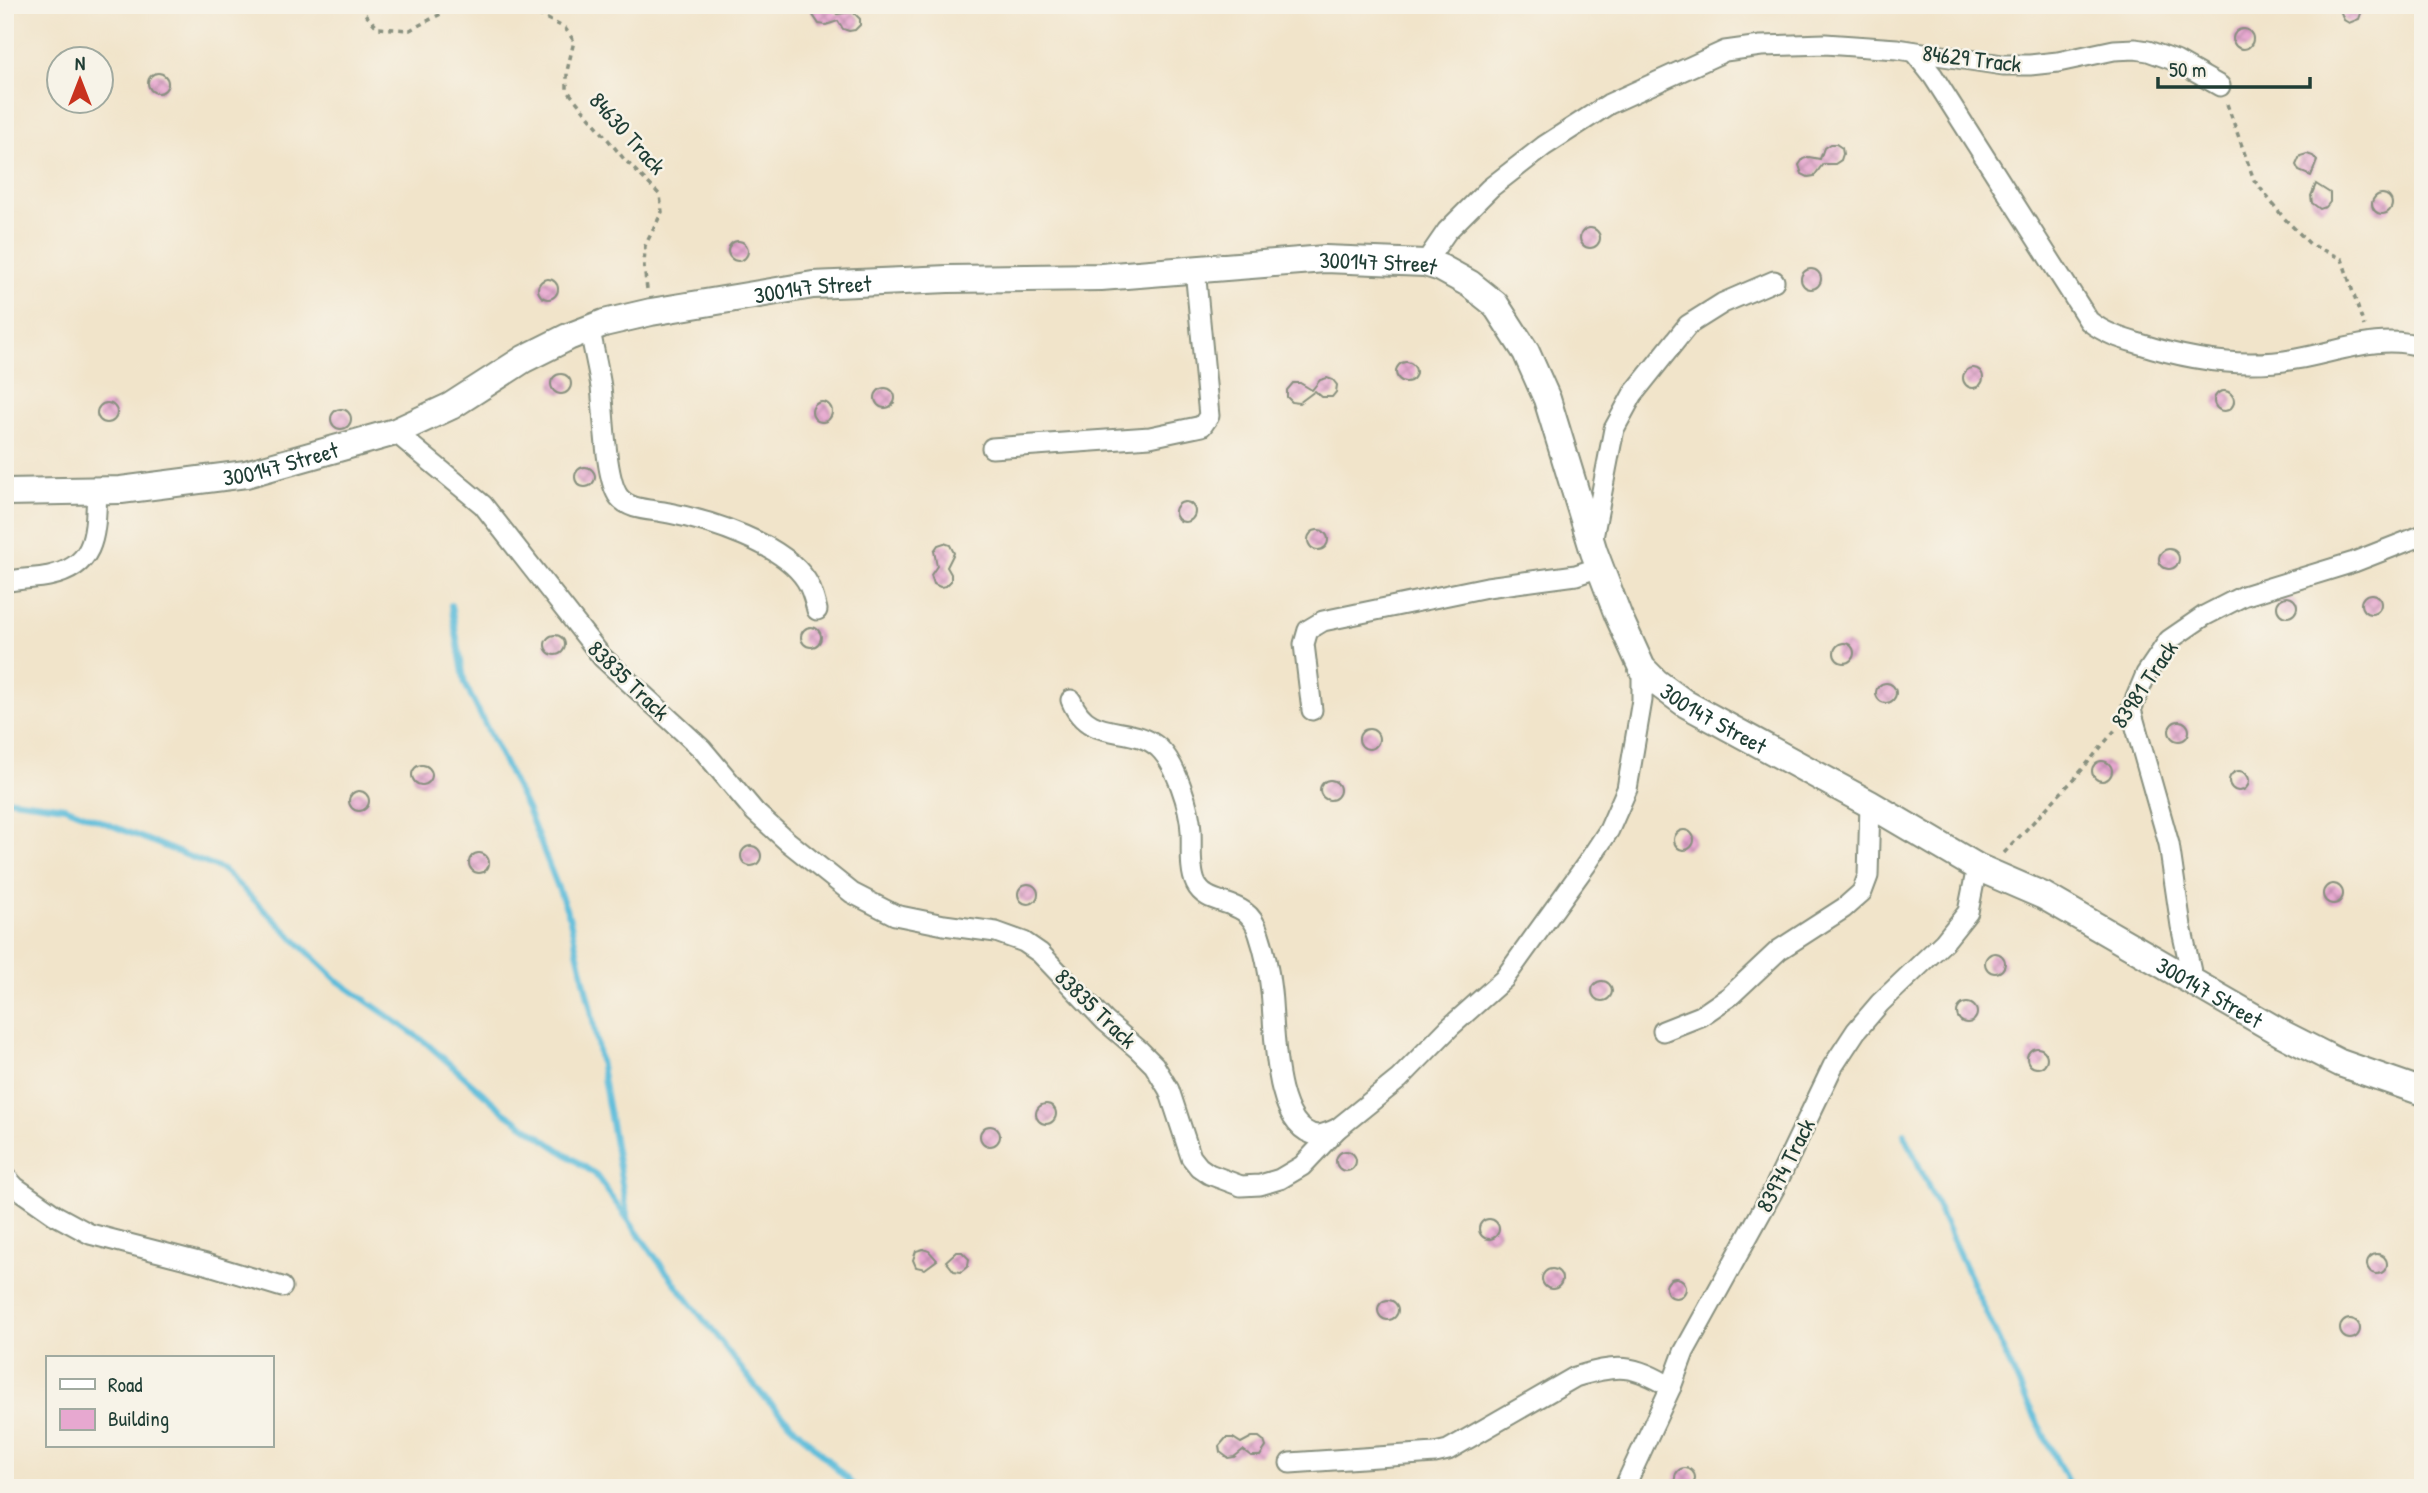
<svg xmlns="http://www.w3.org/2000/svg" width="2428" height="1493" font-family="'Patrick Hand',sans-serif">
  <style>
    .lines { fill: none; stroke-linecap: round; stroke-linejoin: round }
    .stream { stroke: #5cbcda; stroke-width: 6 }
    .building { fill: url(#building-cross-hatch) }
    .street-casing { stroke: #88907f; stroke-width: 23 }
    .secondary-casing { stroke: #88907f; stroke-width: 30 }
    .path { stroke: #88907f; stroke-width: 3.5; stroke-dasharray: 5 5; stroke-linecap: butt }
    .street { stroke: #fff; stroke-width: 19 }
    .secondary { stroke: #fff; stroke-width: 26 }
    .labels { text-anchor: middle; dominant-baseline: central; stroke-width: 5; stroke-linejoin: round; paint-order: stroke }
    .street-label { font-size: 23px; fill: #1f3d34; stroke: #f7f3e8 }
  </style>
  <defs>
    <pattern id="building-cross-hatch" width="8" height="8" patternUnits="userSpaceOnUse" patternTransform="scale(1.75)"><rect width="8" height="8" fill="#e7a8d0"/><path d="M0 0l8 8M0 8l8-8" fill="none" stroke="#bb8aaa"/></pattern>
  </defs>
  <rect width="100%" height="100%" fill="#f7f3e8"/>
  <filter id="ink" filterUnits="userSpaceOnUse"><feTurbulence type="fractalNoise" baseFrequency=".0143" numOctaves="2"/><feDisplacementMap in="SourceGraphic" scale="14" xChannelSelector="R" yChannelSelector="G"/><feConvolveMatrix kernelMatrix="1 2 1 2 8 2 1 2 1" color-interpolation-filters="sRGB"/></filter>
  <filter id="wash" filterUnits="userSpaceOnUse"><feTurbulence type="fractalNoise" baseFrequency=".00686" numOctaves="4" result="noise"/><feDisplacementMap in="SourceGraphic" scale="28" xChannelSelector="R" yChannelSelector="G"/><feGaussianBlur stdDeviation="1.57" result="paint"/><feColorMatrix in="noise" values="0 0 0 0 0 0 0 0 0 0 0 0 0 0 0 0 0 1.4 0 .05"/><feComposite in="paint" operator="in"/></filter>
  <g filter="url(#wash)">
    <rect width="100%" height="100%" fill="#f1e4ca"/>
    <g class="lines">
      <g class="stream">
        <path d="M451,605L465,684L528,811L569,916L591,1010L628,1218"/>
        <path d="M5,799L65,807L223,870L338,981L425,1042L503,1111L595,1174L661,1265L762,1395L856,1488"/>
        <path d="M1904,1133L2025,1398L2071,1488"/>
      </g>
    </g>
    <g id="blocks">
      <g class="building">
        <path d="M806,5H829L837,14L853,12L860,19V25L855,30L849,31L843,29L838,21L826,25L819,24Z"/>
        <path d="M2338,5H2364L2359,19L2349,23L2344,20Z"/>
        <circle cx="2243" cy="39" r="10"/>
        <circle cx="158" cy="83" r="10"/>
        <path d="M1830,144H1836L1842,148L1843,154L1841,160L1835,164H1823L1814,176L1808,177L1802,174L1799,165L1803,159L1809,157L1820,159L1824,148Z"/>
        <path d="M2307,154L2313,156L2317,161L2311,176L2299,171L2296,165L2300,156Z"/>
        <path d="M2316,184L2330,193V202L2326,207L2320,209L2312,203L2311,196Z"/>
        <circle cx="2382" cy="204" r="10"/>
        <circle cx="1590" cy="238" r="10"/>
        <circle cx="738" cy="251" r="10"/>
        <circle cx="1811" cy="279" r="10"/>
        <circle cx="548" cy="289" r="10"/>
        <circle cx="1406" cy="372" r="10"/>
        <circle cx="1973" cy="378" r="10"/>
        <circle cx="561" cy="384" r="10"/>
        <path d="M1327,378L1333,380L1337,385L1336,392L1332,397H1322L1315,391L1299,403L1292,402L1287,397V390L1293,383H1300L1312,390L1320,380Z"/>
        <circle cx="885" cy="398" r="10"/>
        <circle cx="2224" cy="401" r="10"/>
        <circle cx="822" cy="412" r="10"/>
        <circle cx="107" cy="413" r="10"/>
        <circle cx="341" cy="419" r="10"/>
        <circle cx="585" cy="477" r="10"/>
        <circle cx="1185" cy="512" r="10"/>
        <circle cx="1318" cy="540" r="10"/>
        <path d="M944,543L950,545L954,553L947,567L951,574V581L946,586L940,587L934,584L931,575L937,566L934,551L938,545Z"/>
        <circle cx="2169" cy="559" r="10"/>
        <circle cx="2371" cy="604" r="10"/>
        <circle cx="2287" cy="607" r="10"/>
        <circle cx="811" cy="637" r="10"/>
        <circle cx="555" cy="645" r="10"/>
        <circle cx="1844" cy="653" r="10"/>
        <circle cx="1886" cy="693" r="10"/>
        <circle cx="2179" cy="731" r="10"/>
        <circle cx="1369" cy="739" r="10"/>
        <circle cx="2102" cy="771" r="10"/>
        <circle cx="422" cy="775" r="10"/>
        <circle cx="2239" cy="781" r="10"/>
        <circle cx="1330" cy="790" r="10"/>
        <circle cx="359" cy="801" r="10"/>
        <circle cx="1684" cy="840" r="10"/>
        <circle cx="751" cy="856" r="10"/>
        <circle cx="479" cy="863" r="10"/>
        <circle cx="1028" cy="894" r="10"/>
        <circle cx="2333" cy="894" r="10"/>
        <circle cx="1995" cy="963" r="10"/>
        <circle cx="1602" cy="991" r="10"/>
        <circle cx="1967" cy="1013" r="10"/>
        <circle cx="2037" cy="1058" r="10"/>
        <circle cx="1046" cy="1114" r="10"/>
        <circle cx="990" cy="1136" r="10"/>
        <circle cx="1346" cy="1161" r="10"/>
        <circle cx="1489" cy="1229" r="10"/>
        <path d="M923,1249L929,1251L937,1260L925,1269L916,1267L913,1260L916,1251Z"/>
        <path d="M956,1252H962L969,1259L968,1266L961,1272L954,1271L946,1261Z"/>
        <circle cx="2377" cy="1264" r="10"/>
        <circle cx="1552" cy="1279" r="10"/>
        <circle cx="1676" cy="1288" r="10"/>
        <circle cx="1388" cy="1310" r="10"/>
        <circle cx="2350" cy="1329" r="10"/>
        <path d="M1252,1437H1259L1264,1441L1266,1447L1260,1456H1251L1243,1450L1234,1457L1228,1458L1220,1452L1219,1446L1226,1438H1233L1241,1443Z"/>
        <circle cx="1685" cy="1478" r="10"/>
      </g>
    </g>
  </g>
  <g filter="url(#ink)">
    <use href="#blocks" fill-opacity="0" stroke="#88907f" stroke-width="2"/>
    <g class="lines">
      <g class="street-casing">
        <g id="street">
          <path d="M1914,52L1933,76L2089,321C2104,333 2120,338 2137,343C2189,360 2242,369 2296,359C2338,352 2380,333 2423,347"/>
          <path d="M1425,263L1447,231L1490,188L1544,146L1609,104L1725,51L1761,46L1825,44L1897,49L2003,65H2030L2058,62L2114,50L2135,49L2148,51L2176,61L2220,86"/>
          <path d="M590,329C593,348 598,367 601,387C604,412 605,479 619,497C630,511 652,509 669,513C710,521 782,543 806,580C812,589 814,599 817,610"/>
          <path d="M395,432L483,505L602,657L702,749L755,812L787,841L852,893L895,915L944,925L996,932L1024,942L1040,953L1105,1021L1139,1050L1154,1065L1169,1090L1191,1157L1199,1167L1209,1174L1241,1186L1260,1185L1280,1179L1302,1166L1337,1129L1399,1079L1450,1027L1504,979L1586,865L1609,830L1627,789L1642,700V668"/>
          <path d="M992,448L1150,437L1202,426L1209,416L1195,269"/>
          <path d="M1592,543L1614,429L1633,394L1688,325L1723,303L1774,281"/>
          <path d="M5,582C20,578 35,579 49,576C98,566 95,532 97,490"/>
          <path d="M1071,700C1089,745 1130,722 1159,748C1176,764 1190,808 1191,831C1192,847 1189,869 1196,884C1209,910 1247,894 1259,934C1265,952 1269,972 1271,991C1275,1024 1272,1129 1317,1135C1323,1135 1331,1131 1337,1129"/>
          <path d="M1312,710L1304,644L1308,630L1323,621L1487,587L1576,575L1600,567"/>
          <path d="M2193,981L2181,926L2169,844L2131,710L2146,674L2169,640L2204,616L2243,596L2354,562L2423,535"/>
          <path d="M1663,1031L1701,1016L1730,996L1779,950L1844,908L1862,892L1868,876L1870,804"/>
          <path d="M5,1176L15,1187L55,1215L90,1234L206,1264L282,1287"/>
          <path d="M1290,1463L1435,1453L1448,1450L1575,1377C1618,1364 1632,1364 1671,1387"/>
          <path d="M1624,1488L1671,1387L1684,1352L1774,1189L1833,1066L1856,1031L1880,1003L1944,942L1968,912L1977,867"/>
        </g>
      </g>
      <g class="secondary-casing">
        <g id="secondary">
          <path id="s1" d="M5,492L121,490L246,474L395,432L451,406L524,359L568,337L604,323L651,312L813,285L948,279L1101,277L1325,259L1425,263L1441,268L1470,284L1495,304L1526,352L1547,399L1594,552L1618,615L1642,668L1656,682L1686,704L1870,804L1977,867L2044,896L2283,1034L2340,1063L2423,1092"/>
        </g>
      </g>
      <g class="path">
        <path d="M362,5L364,13L378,28L410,30L458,5"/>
        <path d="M520,5L565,28L574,41L567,71V90L624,159L660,195L662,212L645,246L644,267L647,289"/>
        <path d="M2227,104L2254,180L2283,217L2310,244L2342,259L2364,326"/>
        <path d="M2004,853L2075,778L2116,729"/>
      </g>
      <use href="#street" class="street"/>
      <use href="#secondary" class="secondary"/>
    </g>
  </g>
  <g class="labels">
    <g class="street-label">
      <text transform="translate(1972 58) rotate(7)">84629 Track</text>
      <text transform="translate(628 133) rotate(48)">84630 Track</text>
      <text stroke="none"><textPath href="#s1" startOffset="1412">300147 Street</textPath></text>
      <text stroke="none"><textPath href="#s1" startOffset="845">300147 Street</textPath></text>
      <text stroke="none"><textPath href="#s1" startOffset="278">300147 Street</textPath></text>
      <text transform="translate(629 680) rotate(44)">83835 Track</text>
      <text transform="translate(2144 684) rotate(-56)">83981 Track</text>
      <text stroke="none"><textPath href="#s1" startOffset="2023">300147 Street</textPath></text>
      <text stroke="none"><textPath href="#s1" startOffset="2590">300147 Street</textPath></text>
      <text transform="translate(1096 1008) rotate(44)">83835 Track</text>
      <text transform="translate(1785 1165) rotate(-63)">83974 Track</text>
    </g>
  </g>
  <rect width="2428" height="1493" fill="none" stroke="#f7f3e8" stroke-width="28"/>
  <rect x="46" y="1356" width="228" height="91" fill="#f7f3e8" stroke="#a1aaa0" stroke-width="2"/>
  <rect x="60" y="1379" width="35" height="10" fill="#ffffff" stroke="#a1aaa0" stroke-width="2"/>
  <text x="108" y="1392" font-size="21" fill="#1f3d34">Road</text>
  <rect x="60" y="1409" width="35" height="21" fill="#e7a8d0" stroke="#a1aaa0" stroke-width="2"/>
  <text x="108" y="1426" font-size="21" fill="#1f3d34">Building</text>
  <g transform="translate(80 80)"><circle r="33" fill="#f7f3e8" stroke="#a1aaa0" stroke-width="2"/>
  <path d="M0-5L12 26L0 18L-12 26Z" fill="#c8321e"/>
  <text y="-10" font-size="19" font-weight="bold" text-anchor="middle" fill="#1f3d34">N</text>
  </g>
  <path d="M2158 77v10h152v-10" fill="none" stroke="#1f3d34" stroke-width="3.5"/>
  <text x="2169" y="77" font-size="21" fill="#1f3d34" stroke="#f7f3e8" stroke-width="5" paint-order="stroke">50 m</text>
</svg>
